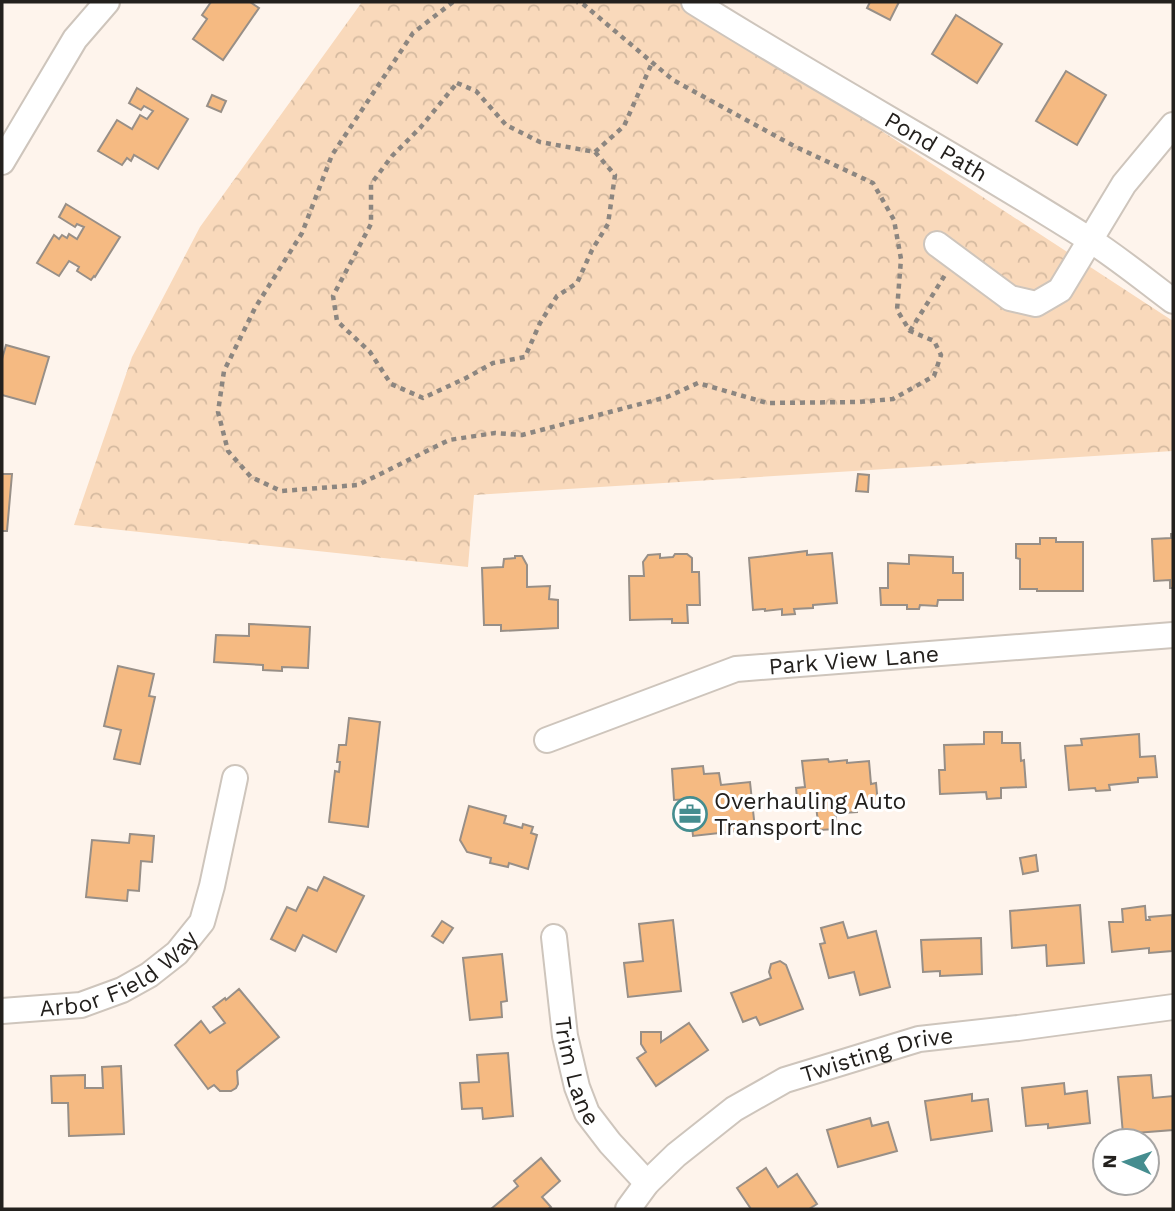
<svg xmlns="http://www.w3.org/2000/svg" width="1175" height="1211" font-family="'Work Sans',sans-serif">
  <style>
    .park { fill: url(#park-crowns) }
    .building { fill: #f5ba82; stroke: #988f87; stroke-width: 2 }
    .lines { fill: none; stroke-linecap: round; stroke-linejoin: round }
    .minor-casing { stroke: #cec5bc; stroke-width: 28 }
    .path { stroke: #8c8680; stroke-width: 4.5; stroke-dasharray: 5 5; stroke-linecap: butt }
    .minor { stroke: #fff; stroke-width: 24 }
    .labels { text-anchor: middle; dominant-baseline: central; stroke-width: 6; stroke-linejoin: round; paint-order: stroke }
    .street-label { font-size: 23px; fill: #23201d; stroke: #fff }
    .poi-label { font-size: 23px; fill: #23201d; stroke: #fff; text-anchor: start }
  </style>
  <defs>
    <pattern id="park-crowns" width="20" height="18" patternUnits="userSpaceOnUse" patternTransform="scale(1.75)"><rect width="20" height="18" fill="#f9d9bb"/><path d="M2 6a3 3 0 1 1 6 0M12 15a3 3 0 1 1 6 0" fill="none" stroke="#d5baa0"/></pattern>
  </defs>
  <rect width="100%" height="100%" fill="#fef4ec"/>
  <path class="park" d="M362,2H684L1173,321V451L474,495L468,567L74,525L132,357L200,227Z"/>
  <g class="building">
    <path d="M211,2H250L259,8L223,60L193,39L207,19L202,15Z"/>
    <path d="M870,2H899L890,20L867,8Z"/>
    <path d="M956,15L1002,44L977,83L932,54Z"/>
    <path d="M1066,71L1106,95L1077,145L1036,121Z"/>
    <path d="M137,88L188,119L158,169L134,155L131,161L127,158L122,165L98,151L117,120L132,129L140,115L147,119L153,111L144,106L141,110L129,103Z"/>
    <path d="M212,95L226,101L221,112L207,106Z"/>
    <path d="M66,204L120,237L95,277L94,276L91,280L77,271L79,267L69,261L59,276L37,263L54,235L59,239L62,235L67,238L69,234L77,239L84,227L77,224L75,227L59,217Z"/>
    <path d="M6,345L49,357L35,404L2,395V359Z"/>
    <path d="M2,474H12L7,531H2Z"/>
    <path d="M858,474L869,475L868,492L856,491Z"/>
    <path d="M1171,534H1173V588H1170V580L1154,581L1152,539L1171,538Z"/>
    <path d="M1040,538H1056V542H1083V591H1037V589H1020V559L1016,558V544H1040Z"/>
    <path d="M807,551V555L832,553L837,603L813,605V608L794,609L795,614L782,615V609L765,611V609L753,610L749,558Z"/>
    <path d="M660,554V558L673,557L675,554H687L692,558V572H699L700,605H687L688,623H672V619L630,620L629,576H644L643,562L648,555Z"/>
    <path d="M909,555L953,557V573H963V600H938L937,606L920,605L919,609H907V605H881L880,588H888V563L909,564Z"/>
    <path d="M515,556H522L527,565V587L550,586L549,599L558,600V628L501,631V625H484L482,568L503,567L504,559L515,558Z"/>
    <path d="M249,624L310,627L308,668L282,667V671L263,670V665L214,662L216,635L249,636Z"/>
    <path d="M118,666L154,674L149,696L155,697L140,764L114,759L121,730L104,726Z"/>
    <path d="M349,718L380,722L368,827L329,822L335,771L339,772L340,762H337L339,745H346Z"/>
    <path d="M984,732H1002V743H1020L1021,761L1024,760L1026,787L1001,788V798L987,799L986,792L940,794L939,770H945L944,745L984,744Z"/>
    <path d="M1139,734L1140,757L1155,756L1157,777L1138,778V782L1109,785L1110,790L1096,791L1095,788L1069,790L1065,746L1082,745L1081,739Z"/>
    <path d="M828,759L829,762L847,760V763L869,761L871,784L876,783L878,804L857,807V812L844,813V809L835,810L837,829L819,830L816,806L798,808L796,788L805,787L802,761Z"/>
    <path d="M703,766L704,774L719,773L721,785L750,782L755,829L693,836L689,799L674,800L672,769Z"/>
    <path d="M469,806L506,816L504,823L522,828L523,824L533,827L531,833L537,835L528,869L509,863L508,867L490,863L491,858L467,852L460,840Z"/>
    <path d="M130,834L154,836L152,862L141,861L139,891L128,890L127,901L86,897L92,840L129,843Z"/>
    <path d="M1036,855L1038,871L1023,874L1020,858Z"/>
    <path d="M324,877L364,896L336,952L303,935L295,951L271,939L287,907L296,911L308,887L317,891Z"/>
    <path d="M1080,905L1084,963L1047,966L1046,945L1012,948L1010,911Z"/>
    <path d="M1145,906L1146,920H1150L1149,917L1172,915V951L1149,953V948L1112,952L1109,922H1123L1122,909Z"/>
    <path d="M673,920L681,991L628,997L624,963L643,961L639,924Z"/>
    <path d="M442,921L453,928L443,943L432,936Z"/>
    <path d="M843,922L848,938L876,931L890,987L860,995L854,972L829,978L820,944L825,943L821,928Z"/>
    <path d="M981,938L982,974L940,976V971L923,972L921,940Z"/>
    <path d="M502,954L507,1001L501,1002L502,1017L470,1020L463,958Z"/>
    <path d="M780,961L786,965L803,1009L760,1025L756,1017L743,1022L731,993L771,978L769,972L771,964Z"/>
    <path d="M239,989L279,1037L237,1071L238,1084L236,1088L231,1091H220L214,1085L208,1089L175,1045L201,1021L210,1033L225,1023L213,1007L225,998L226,1000Z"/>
    <path d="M689,1023L708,1050L656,1086L637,1058L646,1052L641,1044V1032H661V1042Z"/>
    <path d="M508,1053L513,1116L483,1119L482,1108L462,1109L460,1083L479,1082L477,1055Z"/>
    <path d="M121,1066L124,1134L69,1136L68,1103H52L51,1076L85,1075V1088H103L102,1067Z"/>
    <path d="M1151,1075L1153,1098L1173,1096V1130L1123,1134L1118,1077Z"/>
    <path d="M1064,1083L1065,1094L1087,1091L1090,1123L1048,1128V1124L1026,1126L1022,1088Z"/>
    <path d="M972,1094V1101L988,1099L992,1131L931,1140L925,1101Z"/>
    <path d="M870,1118L872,1126L888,1122L897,1151L838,1167L827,1130Z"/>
    <path d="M541,1158L560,1181L542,1197L551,1207L548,1209H491L518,1186L514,1181Z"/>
    <path d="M766,1168L778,1187L797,1174L817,1204L809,1209H751L737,1188Z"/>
  </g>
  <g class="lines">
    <g class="minor-casing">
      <g id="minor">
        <path id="s1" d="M694,2C823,83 958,156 1087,238C1117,257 1145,280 1173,301"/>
        <path d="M2,162L75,39L107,2"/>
        <path d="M937,244L1010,298L1036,304L1060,290L1124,184L1173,125"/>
        <path id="s2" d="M547,740L736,669L1173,635"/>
        <path id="s3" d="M554,937L565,1036L577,1087L587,1113L610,1143L647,1183"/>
        <path id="s4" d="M2,1011L81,1005L122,990L149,975L177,953L202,922L212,886L235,778"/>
        <path id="s5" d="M628,1209L647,1183L676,1155L734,1109L785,1080L919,1039L1018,1028L1173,1007"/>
      </g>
    </g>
    <g class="path">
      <path d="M453,2L413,33L332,155L302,233L255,308L224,371L218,412L228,451L251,477L281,491L358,485L449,440L495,433L522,435L667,397L698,383L767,403L858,402L893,399L934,376L941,355L934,341L910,331L897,310L901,259L894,220L873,183L794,146L673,80L583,4L577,2"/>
      <path d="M457,83L476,91L506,125L540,142L595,152L615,175L608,224L592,250L577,283L557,296L540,323L525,357L493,363L466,378L423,398L391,384L370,352L337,321L333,296L371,224V184L392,156L420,128Z"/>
      <path d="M595,152L624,126L652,63"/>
      <path d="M910,331L945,275"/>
    </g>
    <use href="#minor" class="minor"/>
  </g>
  <defs>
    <g id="office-ring" transform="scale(1.75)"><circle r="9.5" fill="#fff" stroke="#458d8f" stroke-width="1.5"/><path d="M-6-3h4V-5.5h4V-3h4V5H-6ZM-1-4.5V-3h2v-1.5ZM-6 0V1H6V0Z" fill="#458d8f"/></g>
  </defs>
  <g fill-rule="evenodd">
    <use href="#office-ring" x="690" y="814"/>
  </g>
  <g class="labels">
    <g class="street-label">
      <text stroke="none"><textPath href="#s1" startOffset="282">Pond Path</textPath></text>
      <text stroke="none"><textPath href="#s2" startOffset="320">Park View Lane</textPath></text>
      <text stroke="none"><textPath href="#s4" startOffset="126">Arbor Field Way</textPath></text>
      <text stroke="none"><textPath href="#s5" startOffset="301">Twisting Drive</textPath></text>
      <text stroke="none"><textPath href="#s3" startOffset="136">Trim Lane</textPath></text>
    </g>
    <g class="poi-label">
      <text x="714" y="801">Overhauling Auto<tspan x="714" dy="26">Transport Inc</tspan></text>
    </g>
  </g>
  <rect width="1175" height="1211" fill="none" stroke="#23201d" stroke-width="7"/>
  <g transform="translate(1126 1162) rotate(272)"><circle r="33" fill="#ffffff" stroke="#a7a6a5" stroke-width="2"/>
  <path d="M0-5L12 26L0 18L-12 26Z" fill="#458d8f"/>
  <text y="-10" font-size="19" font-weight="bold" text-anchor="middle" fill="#23201d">N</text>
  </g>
</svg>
